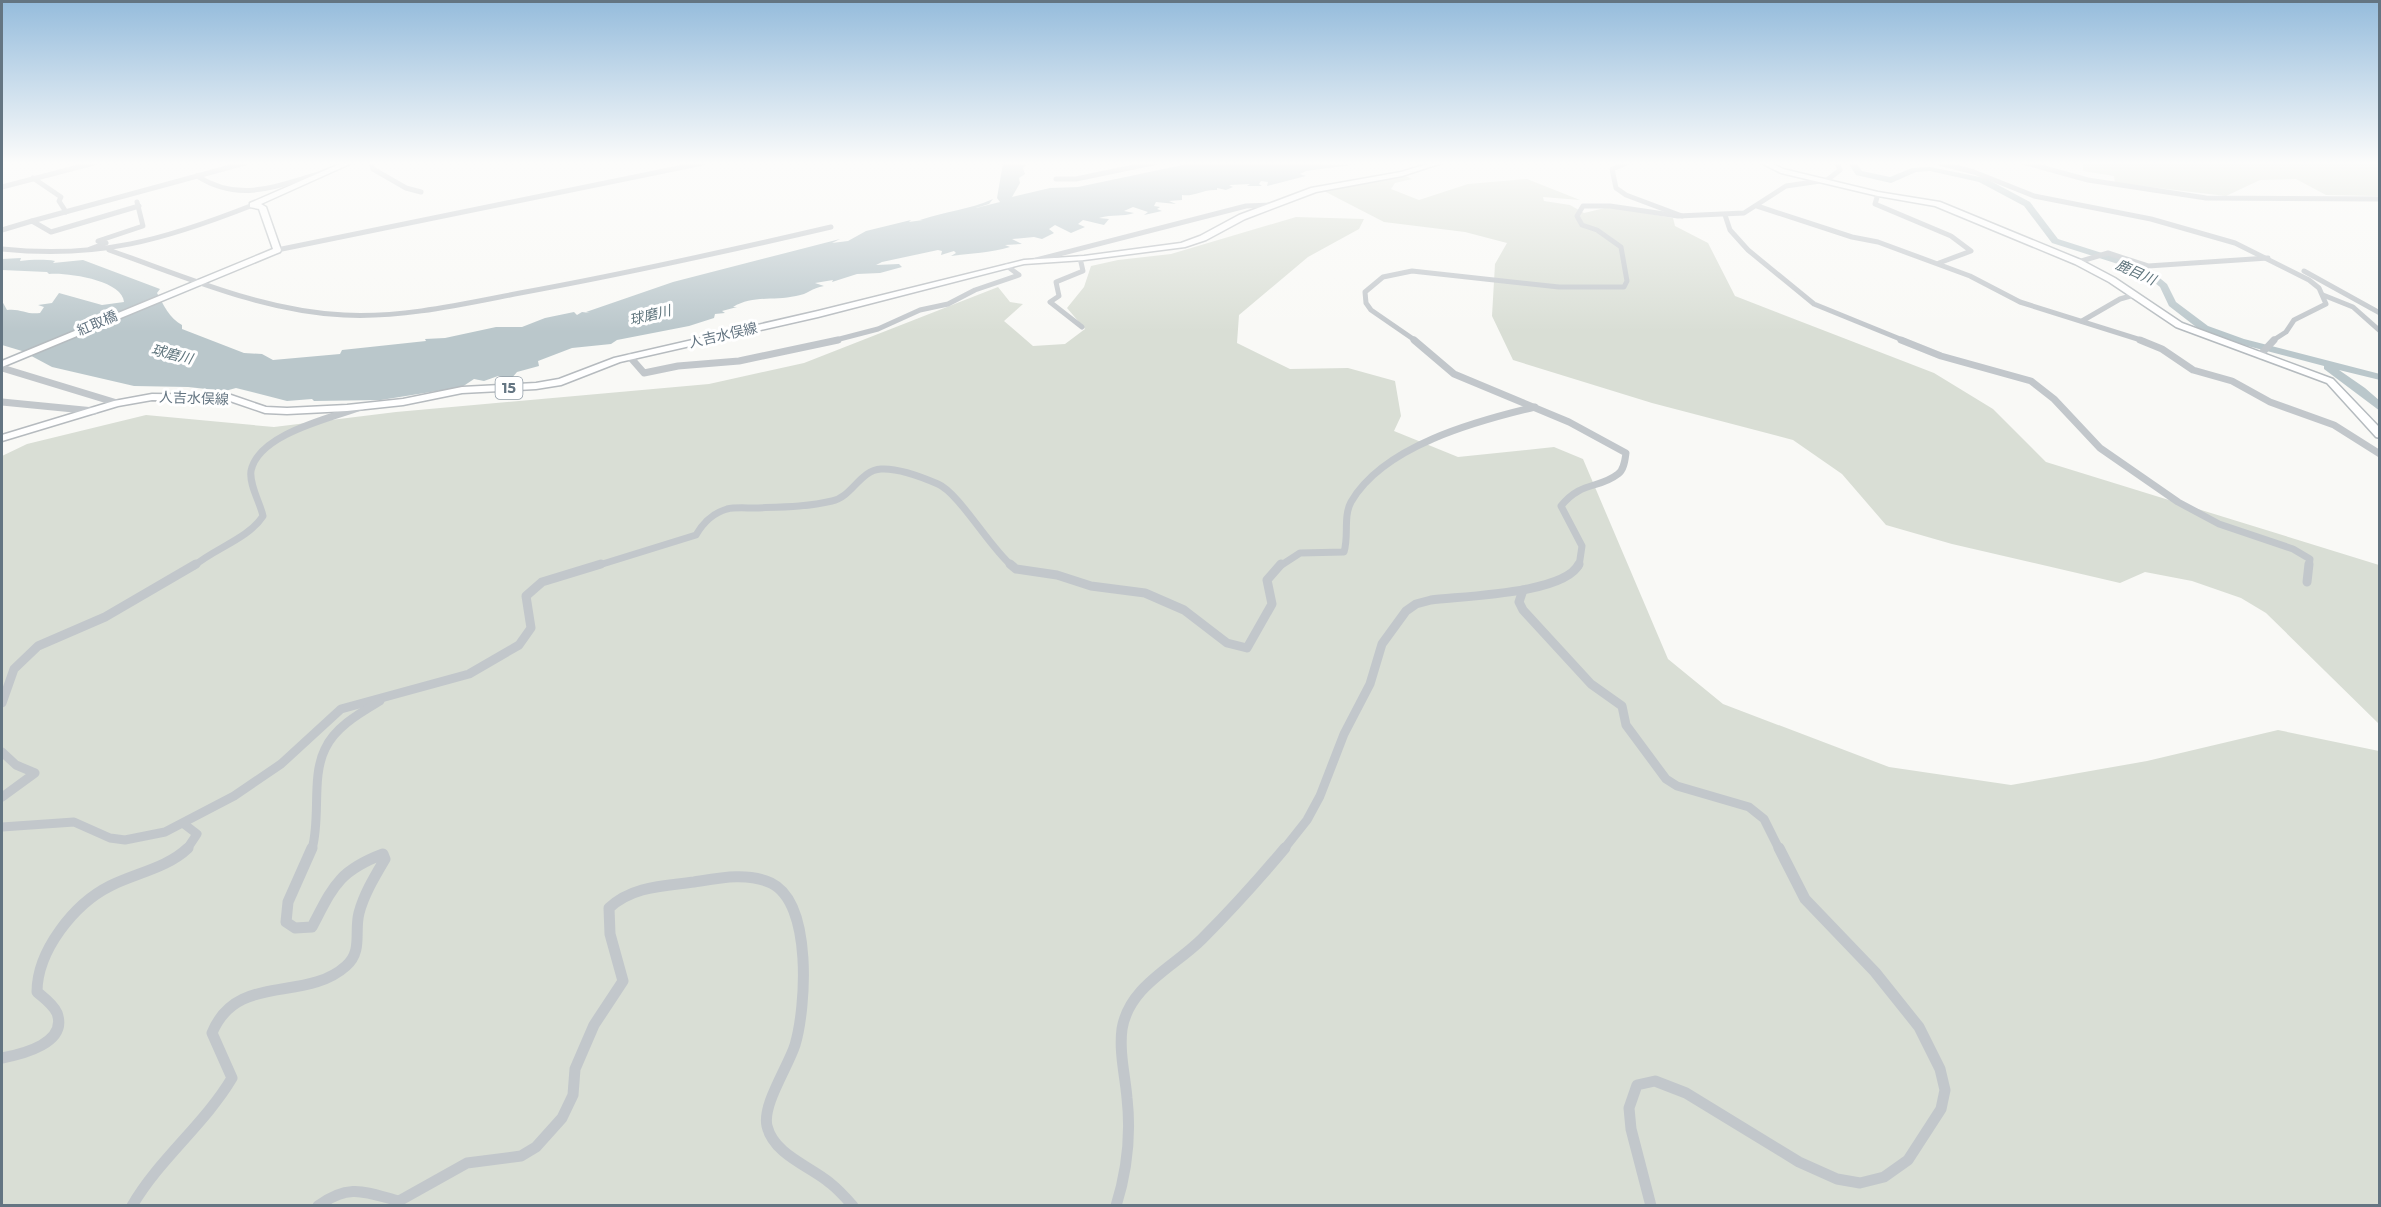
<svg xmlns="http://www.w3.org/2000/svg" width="2381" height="1207" font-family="Montserrat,'Noto Sans JP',sans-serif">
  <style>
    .green { fill: #d9ded5 }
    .water { fill: #bac7cb }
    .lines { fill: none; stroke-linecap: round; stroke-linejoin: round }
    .river { fill: #bac7cb; fill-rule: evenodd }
    .secondary-casing { stroke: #b5bbbf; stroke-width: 3 }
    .primary-casing { stroke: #b6bbbf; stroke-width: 3 }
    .street-far3 { stroke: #c2c7cb; stroke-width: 5 }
    .street-far2 { stroke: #c2c7cb; stroke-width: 7 }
    .street-far1 { stroke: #c2c7cb; stroke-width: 9 }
    .street { stroke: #c2c7cb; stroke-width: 11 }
    .secondary { fill: #fff; fill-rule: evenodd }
    .primary { fill: #fff; fill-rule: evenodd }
    .labels { text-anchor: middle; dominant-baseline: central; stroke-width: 6; stroke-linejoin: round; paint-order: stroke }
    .far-water-label { font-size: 14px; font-style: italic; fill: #5e747c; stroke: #fff }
    .far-street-label { font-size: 14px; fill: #647582; stroke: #fff }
    .shield { fill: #fff; stroke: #929ea8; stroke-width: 1.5 }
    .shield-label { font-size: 14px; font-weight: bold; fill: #647582 }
  </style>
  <rect width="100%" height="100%" fill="#f9f9f6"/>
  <g class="green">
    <path d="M2083,163H2379V196L2326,195L2296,179L2260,180L2226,196L2115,183L2114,176L2083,171Z"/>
    <path d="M1406,176L1412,179L1395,183L1391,189L1419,200L1468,184L1527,179L1580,200L1543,197L1544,201L1570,205L1584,213L1609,207L1673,218L1675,226L1708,243L1735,296L1934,373L1993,409L2046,462L2379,565V724L2266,613L2241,598L2192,581L2145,572L2120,583L1952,544L1886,525L1842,474L1793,440L1652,403L1513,360L1492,316L1495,264L1507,243L1465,232L1384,222L1322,190Z"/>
    <path d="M1296,217L1364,219L1359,229L1308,257L1239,315L1237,343L1290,369L1348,368L1395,381L1401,416L1394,431L1458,457L1554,447L1583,459L1668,659L1723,704L1889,767L2011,785L2147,761L2278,730L2379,751V1205H2V456L27,444L146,415L274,427L396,412L709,384L804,363L998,287L1010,302L1023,304L1004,321L1033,346L1065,344L1085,329L1067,308L1084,287L1091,266L1118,260L1171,254Z"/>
  </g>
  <path class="water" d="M1003,163L1026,165L1023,168L1025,174L1019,178L1020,183L1012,197L1050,188L1078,187L1192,163L1352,165L1306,171L1300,174L1306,176L1267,186L1268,182L1261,181L1259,184L1262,186H1247L1250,184L1229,185L1233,187L1226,190L1217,188V190C1203,189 1194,197 1182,195V200L1169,201L1176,204L1156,202L1154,206L1160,207L1157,209L1162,211L1144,215L1148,212L1133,207L1124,211L1134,213C1122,217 1113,214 1099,218L1109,219L1104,225L1083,220L1078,224L1085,227L1071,233L1055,225L1049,229L1054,233L1042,239L1034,237L1012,239L1022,244L1005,245L1010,247C990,253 971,253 951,256L956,253L954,251L941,255L942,251L938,250L882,262L876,265L899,264L902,267L880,273L857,274L832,282L833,280L815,283L824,286C811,288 809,294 796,296C773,301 753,295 733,307H737L722,311L725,313L715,314L714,318L689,326L617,340L611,344L572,348L538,361L539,366L517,372L511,379L498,376L484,381L474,379L462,387L381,400L314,401L312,399L287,401L236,388L225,391L188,387L134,386L52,367L22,351L2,345V301L7,310C20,308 27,315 40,313L44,307L38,305L52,303L59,293L102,305L124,302C123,280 65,272 49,274L47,272L2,270V259L21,258L20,261C30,260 43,259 55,261L53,263L83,260L160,289L157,293C163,304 170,319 182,325V329L244,353L262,354L273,360L340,354L342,350L426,341L425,339L445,338L496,327H522L545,318L574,312L577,315L582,312L590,313L586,312L673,282L840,239L832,243L848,241L866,231L911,220L909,222L923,220H920C947,211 968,210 993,199L989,204L976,208L1000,202L997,198Z"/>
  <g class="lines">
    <path class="river" d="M1848,163H1856L1862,171L1890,177L1912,168L1930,167L1985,178L2030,202L2058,239L2124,260L2156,275L2167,284L2176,302L2208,326L2244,339L2380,374V380L2339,370L2365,388L2380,401V411L2324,369V366L2236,343L2200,330L2169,306L2160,287L2150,279L2118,264L2052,243L2024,206L1979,182L1930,171L1916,172L1891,183L1856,175Z"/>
    <g class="secondary-casing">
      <g id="secondary">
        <path d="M342,163H352L261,204L266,207L281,250L280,252L2,367V361L273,249L259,209L250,207V203Z"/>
        <path d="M1761,163H1771L1783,169L1878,192L1940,202L2081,260L2115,278L2182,323L2333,379L2380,428V438L2376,437L2327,383L2176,327L2109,282L2075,264L1935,206L1878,196L1781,173Z"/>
      </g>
    </g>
    <g class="primary-casing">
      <path id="primary" d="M1431,163H1442L1402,176L1316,192L1245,219L1206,240L1185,247L1084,260L1024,264L818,317L620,362L561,385L536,389L462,393L403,405L347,411L287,414L265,413L230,401L152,400L118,406L2,441V435L114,401L152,394L231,395L266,407L287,408L347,405L403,399L462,387L536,383L559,379L614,358L818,311L1024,260L1084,256L1181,243L1200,236L1239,215L1311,188L1401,172Z"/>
    </g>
    <g class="street-far3">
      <path d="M371,163L373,169L406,188L421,192"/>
      <path d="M1627,163L1612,169L1616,188L1626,195L1682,216"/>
      <path d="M1939,163L1974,172L2034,196L2151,219L2235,243L2309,280L2319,288L2326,304L2294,320L2286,332L2272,341"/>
      <path d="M2026,163L2088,180L2206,198L2380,199"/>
      <path d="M197,176C241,204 277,185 323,173"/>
      <path d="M33,178L61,197L59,201L66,212"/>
      <path d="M1056,179H1076L1153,163"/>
      <path d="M2,187L94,163"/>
      <path d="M1878,194L1875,204L1951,236L1971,251L1939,263"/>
      <path d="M1757,206L1852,237L1878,242L1970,276L2020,302L2144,341"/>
      <path d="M1725,215L1730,230L1748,250L1814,304L1905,341"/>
      <path d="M32,221L245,163"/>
      <path d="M2,230L32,221L51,232L139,206"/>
      <path d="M2,249C99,259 164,240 253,205"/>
      <path d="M90,249L106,243L98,241L143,226L137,202"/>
      <path d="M109,250C186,277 262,311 344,315C403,318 463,304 520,293C624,274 728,251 831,227"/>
      <path d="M277,250L703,163"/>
      <path d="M1080,258L1083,271L1056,282L1059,296L1050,302L1082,327"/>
      <path d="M1036,260L1246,206L1273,205"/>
      <path d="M2078,262L2108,253L2148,266L2268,258"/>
      <path d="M2304,271L2380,313"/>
      <path d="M2323,295L2353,307L2380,331"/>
      <path d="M2082,321L2120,299L2134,295"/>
      <path d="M832,341L878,329L920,310L948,304L975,290L1019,275L1007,266"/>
      <path d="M1416,341L1371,310L1366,303L1365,292L1383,277L1412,271L1559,287H1624L1627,281L1621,247L1597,230L1582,225L1577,216L1583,206H1610L1678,216L1744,213L1786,186L1827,180L1840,170L1837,163"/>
    </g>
    <g class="street-far2">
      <path d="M1414,340L1454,374L1569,422L1626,453C1625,460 1624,470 1618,474C1599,489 1581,481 1561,506L1582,546L1579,566"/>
      <path d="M1901,340L1941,356L2031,381L2054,399L2100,448L2178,502L2219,524L2293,549L2310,559L2309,566"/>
      <path d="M2140,340L2162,349L2193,370L2232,381L2270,402L2334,425L2380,454"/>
      <path d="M2260,355L2274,340"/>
      <path d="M630,357L644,373L678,366L739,361L838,340"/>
      <path d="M2,368L117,403"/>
      <path d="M2,402L94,411"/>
      <path d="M194,566C215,548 248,539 263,516C260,502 249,485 251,471C258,434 331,418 361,407"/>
      <path d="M596,566L696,535C703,523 713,513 727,509C735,507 746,508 754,508C780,507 807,507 832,501C852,497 860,470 881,469C898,468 922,477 938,484C959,493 990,548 1012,566"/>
      <path d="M1280,566L1300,553L1344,552C1349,536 1343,517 1351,502C1383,446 1476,421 1535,407"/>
    </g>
    <g class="street-far1">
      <path d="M1010,564L1016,569L1057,575L1091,586L1145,593L1184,610L1227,643L1247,648L1272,604L1267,580L1281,564"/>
      <path d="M2307,582L2309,564"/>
      <path d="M1523,590L1519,602L1523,610L1591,684L1622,706L1626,725L1666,779L1677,786L1749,807L1764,819L1779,849"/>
      <path d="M2,703L14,669L38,646L105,617L196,564"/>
      <path d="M2,752L16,765L35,773L2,797"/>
      <path d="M184,824L197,834L187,849"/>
      <path d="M2,827L74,822L110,838L125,840L165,832L234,796L281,764L341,709L469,674L519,645L531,628L526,596L542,582L601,564"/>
      <path d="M312,849C321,818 311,777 325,749C335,727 360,713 380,701"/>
      <path d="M1284,849L1307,820L1320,796L1344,734L1370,684L1382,644L1406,611L1416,604L1431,600C1462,596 1565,594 1579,564"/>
    </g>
    <g class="street">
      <path d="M2,1058C23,1054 68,1043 57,1013C53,1004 44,998 37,992C37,951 74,904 110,886C136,873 167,868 188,848"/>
      <path d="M132,1206C159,1159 204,1125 232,1078L212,1033C237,972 305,1003 346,966C363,951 354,932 359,913C364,894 375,876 385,859L383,854C338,871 333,887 312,927L295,928L286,922L288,902L312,848"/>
      <path d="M318,1206C349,1183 365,1192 399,1201L467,1163L521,1156L536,1147L562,1118L573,1095L575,1069L594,1025L623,981L610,934L609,908C632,886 664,886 694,882C719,878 747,872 771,883C813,903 806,1008 795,1045C788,1067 762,1105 767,1126C774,1155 810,1166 830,1183C839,1190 846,1198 853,1206"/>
      <path d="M1116,1206C1127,1171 1131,1134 1127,1098C1125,1075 1119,1052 1122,1029C1129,986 1174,967 1202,939C1231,910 1259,879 1285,848"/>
      <path d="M1651,1206L1631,1129L1629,1108L1637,1085L1655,1081L1686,1093L1799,1162L1837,1179L1860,1183L1884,1177L1908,1160L1941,1109L1945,1090L1940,1069L1919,1027L1875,972L1805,899L1779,848"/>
    </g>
    <use href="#secondary" class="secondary"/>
    <use href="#primary" class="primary"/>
  </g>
  <linearGradient id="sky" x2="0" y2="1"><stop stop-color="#95bcdc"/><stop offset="0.49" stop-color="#fcfcfb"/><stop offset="1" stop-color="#fcfcfb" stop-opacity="0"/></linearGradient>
  <rect width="2381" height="332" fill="url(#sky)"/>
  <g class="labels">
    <g class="far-water-label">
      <text transform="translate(2136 272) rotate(24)">鹿目川</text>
      <text transform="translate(650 315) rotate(-14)">球磨川</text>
      <text transform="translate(172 354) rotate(14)">球磨川</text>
    </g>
    <g class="far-street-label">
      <text transform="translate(97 323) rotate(-23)">紅取橋</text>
      <text transform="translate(723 335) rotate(-13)">人吉水俣線</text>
      <text transform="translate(194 398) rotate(2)">人吉水俣線</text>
    </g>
    <rect class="shield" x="495.5" y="377" width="27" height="22" rx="4.5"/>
    <g class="shield-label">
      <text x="509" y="388">15</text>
    </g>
  </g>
  <rect width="2381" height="1207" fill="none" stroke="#647582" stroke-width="6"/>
</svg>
